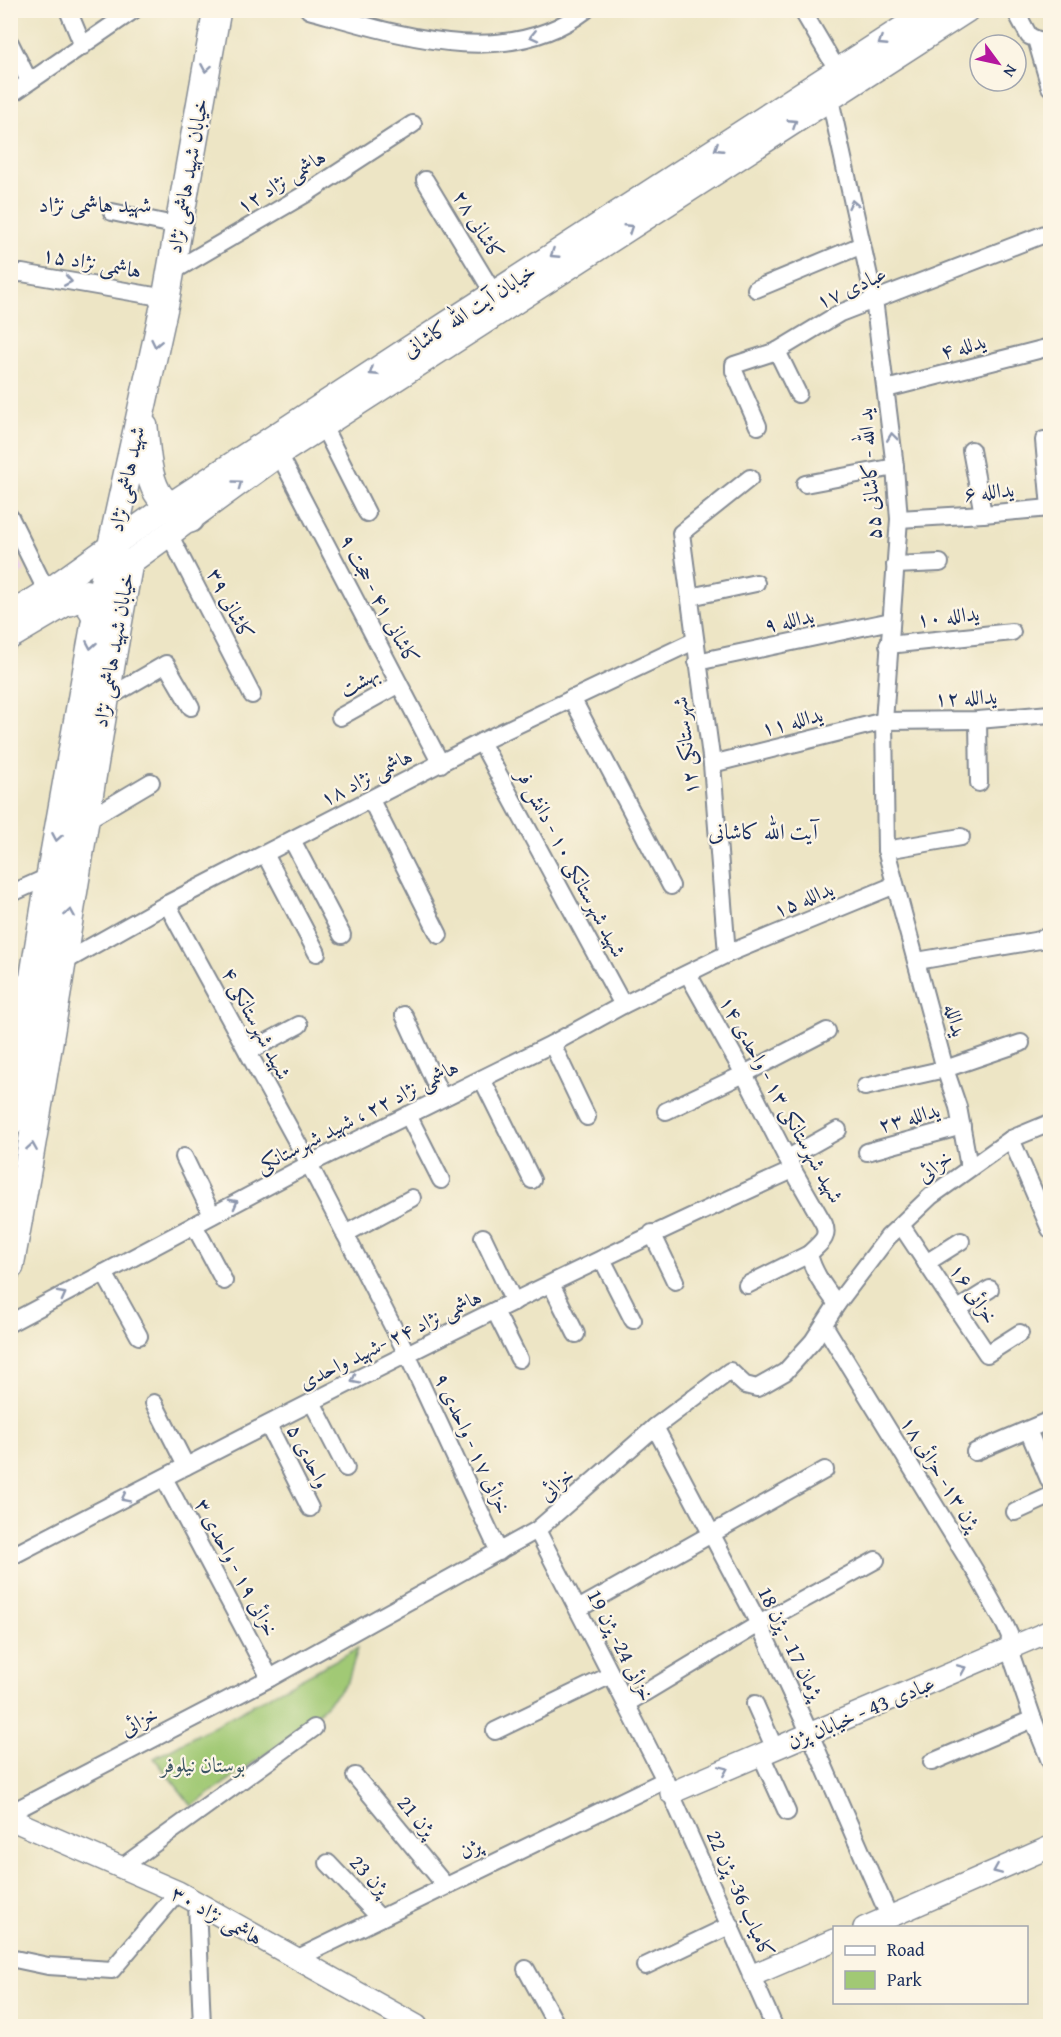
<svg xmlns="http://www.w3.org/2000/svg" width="1061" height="2037" font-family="'Gentium Book Plus',Amiri,serif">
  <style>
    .built { fill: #ebd1eb }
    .green { fill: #a1c974; stroke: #5e7c69; stroke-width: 1.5 }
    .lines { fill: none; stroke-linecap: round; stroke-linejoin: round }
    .minor-casing { stroke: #848a92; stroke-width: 20 }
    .tertiary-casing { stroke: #848a92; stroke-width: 24 }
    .secondary-casing { stroke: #848a92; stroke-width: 27 }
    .primary-casing { stroke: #848a92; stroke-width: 30 }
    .minor { stroke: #fff; stroke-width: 16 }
    .tertiary { stroke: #fff; stroke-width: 21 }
    .secondary { stroke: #fff; stroke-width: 24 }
    .primary { stroke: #fff; stroke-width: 27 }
    .oneway { stroke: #8d97ae }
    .labels { text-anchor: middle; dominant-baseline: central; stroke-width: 4.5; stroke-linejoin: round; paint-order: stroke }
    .street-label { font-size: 21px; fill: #1b2f5e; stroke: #fcf5e5 }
    .park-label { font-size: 21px; fill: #3c5664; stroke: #fcf5e5 }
    .neighbourhood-label { font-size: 22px; fill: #1b2f5e; stroke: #fcf5e5 }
  </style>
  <rect width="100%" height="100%" fill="#fcf5e5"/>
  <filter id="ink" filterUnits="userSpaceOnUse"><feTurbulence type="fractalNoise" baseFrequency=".0167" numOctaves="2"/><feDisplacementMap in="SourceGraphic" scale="12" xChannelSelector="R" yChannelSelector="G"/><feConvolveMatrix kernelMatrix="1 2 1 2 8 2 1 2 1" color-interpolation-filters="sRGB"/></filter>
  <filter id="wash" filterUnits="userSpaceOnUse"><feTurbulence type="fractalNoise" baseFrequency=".008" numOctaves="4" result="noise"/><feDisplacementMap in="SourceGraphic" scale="24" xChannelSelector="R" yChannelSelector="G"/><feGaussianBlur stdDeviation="1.35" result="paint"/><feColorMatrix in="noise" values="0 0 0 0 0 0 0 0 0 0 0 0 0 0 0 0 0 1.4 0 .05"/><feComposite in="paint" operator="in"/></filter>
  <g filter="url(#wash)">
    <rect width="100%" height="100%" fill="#ede5c5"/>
    <path class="built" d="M10,542L25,570L11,580H10Z"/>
    <path class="green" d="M358,1648L348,1681L308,1724L192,1806L154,1758Z"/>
  </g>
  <g filter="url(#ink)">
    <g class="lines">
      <g class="minor-casing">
        <g id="minor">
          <path d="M68,10L83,46"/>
          <path d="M309,10C397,34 505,72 586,10"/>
          <path d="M802,10L838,71"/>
          <path d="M1015,10L1029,36L1036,39L1050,87"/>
          <path d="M10,43L29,81"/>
          <path d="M10,95L134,10"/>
          <path d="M830,99L874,299L895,467L899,519L884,721L886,850L945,1069L958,1107L969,1167"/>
          <path d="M425,180L494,294"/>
          <path d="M112,212L179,226"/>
          <path d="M170,273L307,193L413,124"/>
          <path d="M10,274L22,273L166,298"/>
          <path d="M756,289L862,245"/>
          <path d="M777,351L798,394"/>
          <path d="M886,389L1050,347"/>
          <path d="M323,426L367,513"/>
          <path d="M758,426L734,371V365L777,351L840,313L1050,232"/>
          <path d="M971,450L983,514"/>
          <path d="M279,454L441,764"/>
          <path d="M805,484L895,467"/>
          <path d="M10,517L47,592"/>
          <path d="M899,519L983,514L1050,508L1044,440"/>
          <path d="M169,534L252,695"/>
          <path d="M895,565L940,563"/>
          <path d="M690,597L756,583"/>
          <path d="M888,645L1012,632"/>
          <path d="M697,662L891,621"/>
          <path d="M572,698L671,886"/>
          <path d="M104,700L166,664L191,707"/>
          <path d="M340,717L399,684"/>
          <path d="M978,720L979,783"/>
          <path d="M481,742L623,1005"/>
          <path d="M712,764L884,721L978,720L1050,714"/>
          <path d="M371,800L439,935"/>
          <path d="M85,821L151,782"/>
          <path d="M292,840L342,935"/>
          <path d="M886,850L961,837"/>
          <path d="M265,854L317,953"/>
          <path d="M10,894L50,876"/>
          <path d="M167,904L309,1164L407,1354L499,1552"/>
          <path d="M727,954L712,764L681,533L750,478"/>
          <path d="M917,961L1040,940L1050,935"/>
          <path d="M62,963L167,904L481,742L694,641"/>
          <path d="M688,974L744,1074L793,1170L824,1224C830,1239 818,1244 809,1254C813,1273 826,1289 837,1304"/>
          <path d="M10,989L35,977"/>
          <path d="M404,1015L442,1098"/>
          <path d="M552,1044L587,1117"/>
          <path d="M248,1052L299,1025"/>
          <path d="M482,1079L532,1180"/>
          <path d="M865,1087L945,1069L1021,1043"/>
          <path d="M666,1111L744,1074L827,1031"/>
          <path d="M408,1115L441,1180"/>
          <path d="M1011,1139L1050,1229"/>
          <path d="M867,1152L962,1126"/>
          <path d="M184,1157L212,1215"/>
          <path d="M788,1158L838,1130"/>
          <path d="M194,1225L224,1281"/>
          <path d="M901,1225L987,1354L1020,1333"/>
          <path d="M652,1233L675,1281"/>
          <path d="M345,1234L412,1198"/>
          <path d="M483,1237L514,1302"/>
          <path d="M602,1259L633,1320"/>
          <path d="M926,1263L961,1241"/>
          <path d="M104,1273L139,1336"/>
          <path d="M551,1284L576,1334"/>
          <path d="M747,1285L809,1254"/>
          <path d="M958,1309L990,1289"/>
          <path d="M495,1311L519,1359"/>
          <path d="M10,1323L309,1164L552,1044L623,1005L727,954L895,885"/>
          <path d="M824,1325L975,1571L1005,1625L1010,1636L1009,1649L1033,1719L1050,1761"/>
          <path d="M312,1402L346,1468"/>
          <path d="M154,1403L186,1466"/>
          <path d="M268,1425L310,1508"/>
          <path d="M655,1427L759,1624L810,1734L889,1916"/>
          <path d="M1028,1430L1050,1482"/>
          <path d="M975,1452L1050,1420"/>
          <path d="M164,1478L270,1678"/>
          <path d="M1015,1512L1050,1496"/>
          <path d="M537,1530L665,1780L774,2026"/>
          <path d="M10,1557C269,1423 528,1289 793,1170"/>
          <path d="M578,1609L825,1470"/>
          <path d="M626,1704L759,1624L876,1560"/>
          <path d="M755,1704L775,1749"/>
          <path d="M495,1731L611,1675"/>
          <path d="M761,1755L787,1812"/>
          <path d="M932,1762L1033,1719"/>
          <path d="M355,1776L445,1885"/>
          <path d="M10,1813L270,1678L537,1530L655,1427L730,1371L745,1385L757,1388L785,1372L813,1341L837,1304L888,1237L931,1196L1011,1139L1050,1123"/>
          <path d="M328,1863L380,1918"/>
          <path d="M122,1867L314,1728"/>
          <path d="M197,1903L202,2026"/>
          <path d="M10,1958L48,1966L112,1970L178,1892"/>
          <path d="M296,1959L665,1780"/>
          <path d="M645,1966L731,1925"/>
          <path d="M526,1969L557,2026"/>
        </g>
      </g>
      <g class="tertiary-casing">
        <g id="tertiary">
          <path d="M671,1793L1050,1631"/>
          <path d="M10,1819L178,1892L417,2026"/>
          <path d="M864,1928L1050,1847"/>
          <path d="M753,1975L834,1940"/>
        </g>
      </g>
      <g class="secondary-casing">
        <g id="secondary">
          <path d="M129,563L279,454L967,10"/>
          <path d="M10,615L47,592L155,515L402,353L931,10"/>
          <path d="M10,637L86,592"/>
        </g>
      </g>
      <g class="primary-casing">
        <g id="primary">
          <path d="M144,427C146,447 147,474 157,492C164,504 179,512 190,519"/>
          <path d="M69,602L78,598C88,601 92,608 96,617"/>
          <path d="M10,1122L50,876L96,617L166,298L217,10"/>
          <path d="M10,1266C54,1032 86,797 129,563"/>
        </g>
      </g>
      <use href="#minor" class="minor"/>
      <use href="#tertiary" class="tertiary"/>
      <use href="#secondary" class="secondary"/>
      <use href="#primary" class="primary"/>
    </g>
    <defs><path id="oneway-chevron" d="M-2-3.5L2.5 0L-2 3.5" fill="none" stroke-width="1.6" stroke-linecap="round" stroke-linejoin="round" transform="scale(1.5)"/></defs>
    <g class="oneway">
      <use href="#oneway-chevron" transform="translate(534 36) rotate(167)"/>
      <use href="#oneway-chevron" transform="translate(882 42) rotate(147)"/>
      <use href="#oneway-chevron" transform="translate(206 68) rotate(100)"/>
      <use href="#oneway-chevron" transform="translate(793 123) rotate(-33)"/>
      <use href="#oneway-chevron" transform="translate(718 148) rotate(147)"/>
      <use href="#oneway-chevron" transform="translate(853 204) rotate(-102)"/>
      <use href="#oneway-chevron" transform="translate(629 228) rotate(-33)"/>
      <use href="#oneway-chevron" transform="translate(554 254) rotate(147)"/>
      <use href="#oneway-chevron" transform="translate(68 281) rotate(10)"/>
      <use href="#oneway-chevron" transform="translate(156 343) rotate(102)"/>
      <use href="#oneway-chevron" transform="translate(373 372) rotate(147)"/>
      <use href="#oneway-chevron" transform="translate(892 437) rotate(-97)"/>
      <use href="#oneway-chevron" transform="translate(238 484) rotate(-36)"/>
      <use href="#oneway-chevron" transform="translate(91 645) rotate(100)"/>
      <use href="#oneway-chevron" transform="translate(57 837) rotate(100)"/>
      <use href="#oneway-chevron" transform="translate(70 913) rotate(-81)"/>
      <use href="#oneway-chevron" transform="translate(32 1147) rotate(-81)"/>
      <use href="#oneway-chevron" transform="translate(234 1203) rotate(-28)"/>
      <use href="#oneway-chevron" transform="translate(62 1295) rotate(-28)"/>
      <use href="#oneway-chevron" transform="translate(355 1380) rotate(153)"/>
      <use href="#oneway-chevron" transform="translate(125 1498) rotate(153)"/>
      <use href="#oneway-chevron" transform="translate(962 1669) rotate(-23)"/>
      <use href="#oneway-chevron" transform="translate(724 1770) rotate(-23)"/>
      <use href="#oneway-chevron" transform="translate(997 1870) rotate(157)"/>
    </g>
  </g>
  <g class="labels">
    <g class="street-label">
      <text transform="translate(187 176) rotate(-80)">خیابان شهید هاشمی نژاد</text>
      <text transform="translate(281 181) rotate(-32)">هاشمی نژاد ۱۲</text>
      <text transform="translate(479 225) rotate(59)">کاشانی ۲۸</text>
      <text transform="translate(92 262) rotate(10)">هاشمی نژاد ۱۵</text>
      <text transform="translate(851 287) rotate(-24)">عبادی ۱۷</text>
      <text transform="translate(469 310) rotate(-33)">خیابان آیت الله کاشانی</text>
      <text transform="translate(963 346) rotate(-15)">یدلله ۴</text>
      <text transform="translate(869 474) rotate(-94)">ید الله - کاشانی ۵۵</text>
      <text transform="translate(126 479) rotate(-78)">شهید هاشمی نژاد</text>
      <text transform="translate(989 491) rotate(-5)">یدالله ۶</text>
      <text transform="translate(380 599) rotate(62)">کاشانی ۴۱ - حجت ۹</text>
      <text transform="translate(231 604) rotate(63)">کاشانی ۳۹</text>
      <text transform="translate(948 616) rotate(-6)">یدالله ۱۰</text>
      <text transform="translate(789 620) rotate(-12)">یدالله ۹</text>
      <text transform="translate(113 650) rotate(-80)">خیابان شهید هاشمی نژاد</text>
      <text transform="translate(359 681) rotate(-29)">بهشت</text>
      <text transform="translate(966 697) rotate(-2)">یدالله ۱۲</text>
      <text transform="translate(792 721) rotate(-14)">یدالله ۱۱</text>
      <text transform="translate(685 746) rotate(-97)">شهرستانکی ۱۲</text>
      <text transform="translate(366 777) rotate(-27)">هاشمی نژاد ۱۸</text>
      <text transform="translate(572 863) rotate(62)">شهید شهرستانکی ۱۰ - دانش فر</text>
      <text transform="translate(803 899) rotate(-22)">یدالله ۱۵</text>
      <text transform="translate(956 1020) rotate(75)">یدالله</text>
      <text transform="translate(257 1023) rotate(62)">شهید شهرستانکی ۴</text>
      <text transform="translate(782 1099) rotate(61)">شهید شهرستانکی ۱۳ - واحدی ۱۴</text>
      <text transform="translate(357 1116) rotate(-27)">هاشمی نژاد ۲۲ ، شهید شهرستانکی</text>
      <text transform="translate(909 1117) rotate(-15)">یدالله ۲۳</text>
      <text transform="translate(934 1166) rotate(-38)">خزائی</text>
      <text transform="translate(974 1293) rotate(56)">خزائی ۱۶</text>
      <text transform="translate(390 1339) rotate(-26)">هاشمی نژاد ۲۴ -شهید واحدی</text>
      <text transform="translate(473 1443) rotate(65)">خزائی ۱۷ - واحدی ۹</text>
      <text transform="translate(309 1456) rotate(63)">واحدی ۵</text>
      <text transform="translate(941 1473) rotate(58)">پژن ۱۳- حزائی ۱۸</text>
      <text transform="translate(556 1484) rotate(-41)">خزائی</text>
      <text transform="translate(237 1567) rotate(62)">خزائی ۱۹ - واحدی ۳</text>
      <text transform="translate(791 1643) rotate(64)">پژمان 17 - پژن 18</text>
      <text transform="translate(621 1645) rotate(63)">خزائی 24- پژن 19</text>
      <text transform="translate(861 1712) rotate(-23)">عبادی 43 - خیابان پژن</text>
      <text transform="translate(139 1721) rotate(-27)">خزائی</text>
      <text transform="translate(417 1816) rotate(50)">پژن 21</text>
      <text transform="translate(470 1848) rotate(-26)">پژن</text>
      <text transform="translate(370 1875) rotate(47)">پژن 23</text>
      <text transform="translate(741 1894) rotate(66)">کامیاب 36- پژن 22</text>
      <text transform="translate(217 1915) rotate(29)">هاشمی نژاد ۳۰</text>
    </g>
    <g class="park-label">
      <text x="203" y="1764">بوستان نیلوفر</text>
    </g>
    <g class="neighbourhood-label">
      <text x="95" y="204">شهید هاشمی نژاد</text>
      <text x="763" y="831">آیت الله کاشانی</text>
    </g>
  </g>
  <rect width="1061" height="2037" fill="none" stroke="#fcf5e5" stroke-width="36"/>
  <rect x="833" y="1926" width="195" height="78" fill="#fcf5e5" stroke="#a2a6af" stroke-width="1.5"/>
  <rect x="845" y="1946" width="30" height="9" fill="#ffffff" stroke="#a2a6af" stroke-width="1.5"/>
  <text x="887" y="1956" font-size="18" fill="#1b2f5e">Road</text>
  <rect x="845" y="1971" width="30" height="18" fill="#a1c974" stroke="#a2a6af" stroke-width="1.5"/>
  <text x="887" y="1986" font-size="18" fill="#1b2f5e">Park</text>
  <g transform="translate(998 63) rotate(123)"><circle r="28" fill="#fcf5e5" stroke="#a2a6af" stroke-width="1.5"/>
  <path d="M0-4.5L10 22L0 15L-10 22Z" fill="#b5179e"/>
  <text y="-9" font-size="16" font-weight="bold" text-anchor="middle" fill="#1b2f5e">N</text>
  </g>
</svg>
